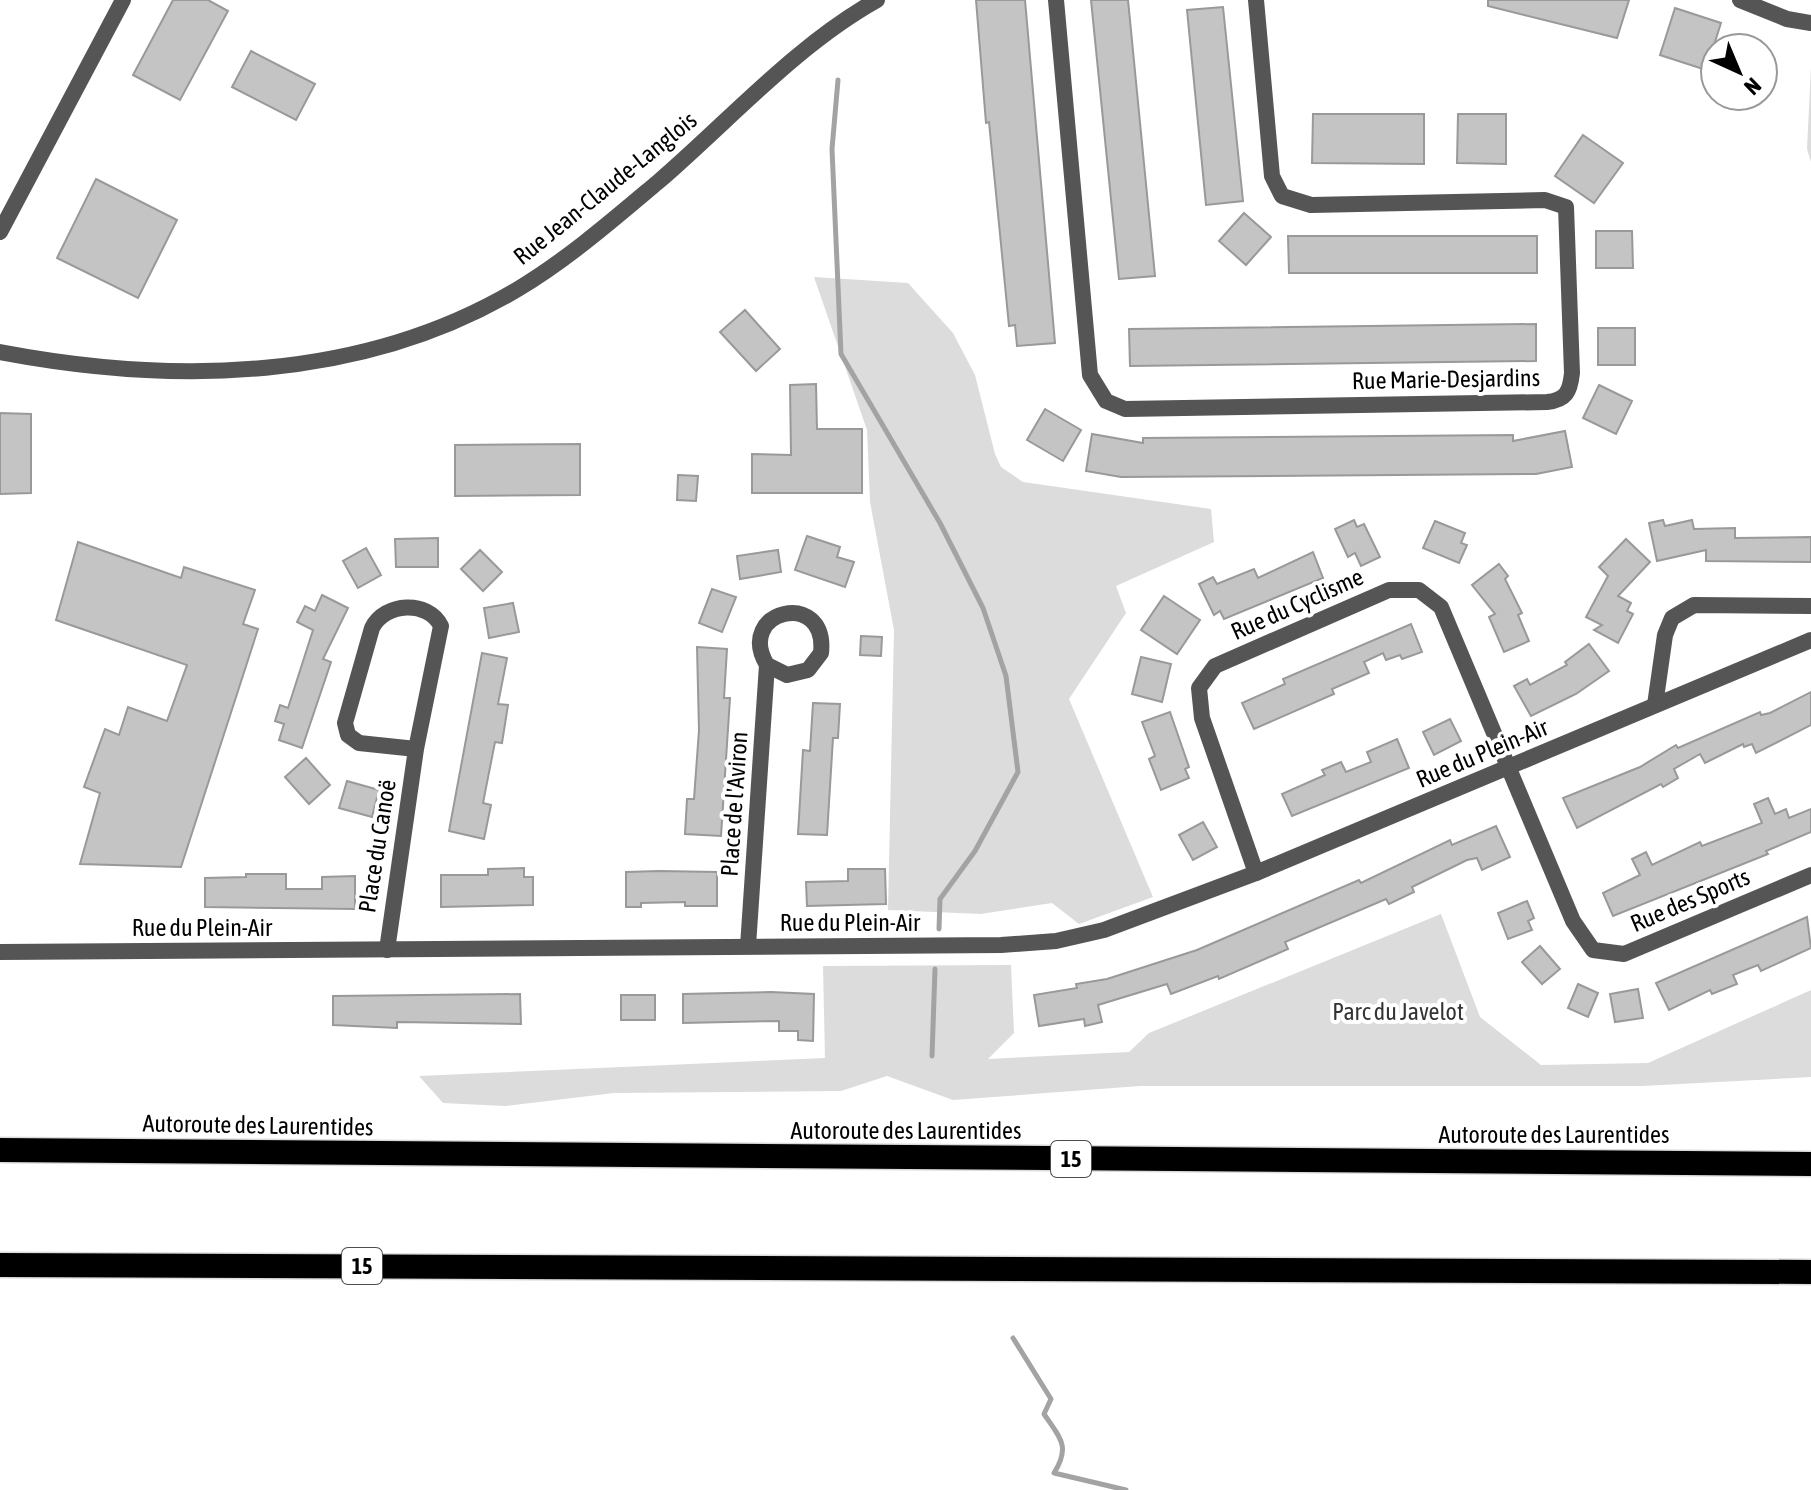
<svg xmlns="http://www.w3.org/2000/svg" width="1811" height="1490" font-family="'Asap Condensed',sans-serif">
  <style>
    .green { fill: #dcdcdc }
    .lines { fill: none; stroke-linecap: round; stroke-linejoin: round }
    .stream { stroke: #a3a3a3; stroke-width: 5 }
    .building { fill: #c4c4c4; stroke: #999; stroke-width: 2 }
    .motorway-casing { stroke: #dbdbdb; stroke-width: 27 }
    .minor { stroke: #555; stroke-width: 16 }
    .tertiary { stroke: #555; stroke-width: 16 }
    .motorway { stroke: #000; stroke-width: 24 }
    .labels { text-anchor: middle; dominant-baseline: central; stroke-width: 8; stroke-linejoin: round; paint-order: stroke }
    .shield { fill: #fff; stroke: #4c4c4c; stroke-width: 2 }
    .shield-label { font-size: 22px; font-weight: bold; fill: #000 }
    .street-label { font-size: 24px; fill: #000; stroke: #fff }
    .park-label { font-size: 24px; fill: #333; stroke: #fff }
  </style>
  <rect width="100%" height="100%" fill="#fff"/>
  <g class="green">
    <path d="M1811,67V162L1807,149Z"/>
    <path d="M814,277L908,283L953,333L975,375L995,454L1001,467L1023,482L1211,509L1214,542L1116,586L1126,613L1069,699L1153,897L1079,924L1052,903L981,914L888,910L894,630L870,502L867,430Z"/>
    <path d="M1441,914L1480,1017L1541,1065L1648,1063L1811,990V1077L1642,1086H1140L953,1100L887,1076L841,1091L614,1093L505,1106L443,1103L419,1076L825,1058L823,966L1011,965L1014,1033L988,1059L1129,1052L1149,1033Z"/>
  </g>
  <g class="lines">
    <g class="stream">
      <path d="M838,80L832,149L841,354L940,523L983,608L1006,676L1018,772L975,851L940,899L939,929"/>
      <path d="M932,1056L935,969"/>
      <path d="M1013,1338L1051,1399L1044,1414C1060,1438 1071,1446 1054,1473L1126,1490"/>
    </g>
  </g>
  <g class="building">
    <path d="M173,0H208L228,11L180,100L133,75Z"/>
    <path d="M976,0H1025L1055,343L1017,346L1015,325L1009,326L989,122L986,123Z"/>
    <path d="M1091,0H1128L1155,276L1119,279Z"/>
    <path d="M1488,0H1629L1617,38L1488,6Z"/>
    <path d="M1223,7L1243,201L1206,205L1187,10Z"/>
    <path d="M1675,8L1721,23L1706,70L1660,55Z"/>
    <path d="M251,51L315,84L296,120L232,87Z"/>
    <path d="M1313,114H1424V164L1312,163Z"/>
    <path d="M1458,114H1506V164L1457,163Z"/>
    <path d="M1583,135L1623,163L1594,203L1555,176Z"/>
    <path d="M96,179L177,220L138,298L57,258Z"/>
    <path d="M1244,213L1271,237L1246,265L1219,241Z"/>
    <path d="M1596,231H1632L1633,268H1596Z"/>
    <path d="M1288,236H1537V273H1289Z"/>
    <path d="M745,310L780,349L756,371L720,332Z"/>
    <path d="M1536,324V361L1130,366L1129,329Z"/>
    <rect x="1598" y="328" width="37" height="37"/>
    <path d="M816,384L817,429H862V493H752V454L791,455L790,385Z"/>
    <path d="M1599,385L1632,401L1616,434L1583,418Z"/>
    <path d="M1045,409L1081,430L1063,461L1027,440Z"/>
    <path d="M0,413L31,414V493L0,494Z"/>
    <path d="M1565,431L1572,467L1536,474L1121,477L1086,471L1092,434L1143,443V438L1513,435V441Z"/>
    <path d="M580,444V495L455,496V445Z"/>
    <path d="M678,475L698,476L696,501L677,500Z"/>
    <path d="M1354,520L1357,527L1364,524L1380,557L1361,566L1355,553L1348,557L1335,529Z"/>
    <path d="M1663,520L1665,526L1692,520L1694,529L1735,528V538L1811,537V562L1706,561V550L1657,561L1649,523Z"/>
    <path d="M1435,521L1465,533L1461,543L1467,545L1459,563L1423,548Z"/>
    <path d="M807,536L840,547L837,557L854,562L845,587L795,570Z"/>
    <path d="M438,538V567H396L395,539Z"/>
    <path d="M1626,539L1650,562L1618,596L1631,603L1627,611L1633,614L1618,643L1594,630L1602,625L1586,617L1608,576L1599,567Z"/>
    <path d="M78,542L181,578L184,567L255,590L243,624L258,629L181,867L80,864L100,793L84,787L105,729L119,735L128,707L167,721L187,665L56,620Z"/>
    <path d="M366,548L381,575L358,588L343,561Z"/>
    <path d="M480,550L502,572L483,591L461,569Z"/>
    <path d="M778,550L781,572L740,579L737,556Z"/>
    <path d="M1313,552L1323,578L1224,619L1220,611L1214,615L1199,584L1213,577L1217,584L1254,569L1258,578Z"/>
    <path d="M1499,564L1508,576L1505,579L1522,613L1518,615L1529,641L1504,652L1489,617L1495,614L1472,585Z"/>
    <path d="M712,589L736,597L722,632L699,623Z"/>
    <path d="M322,595L348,608L323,659L331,662L302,748L279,740L284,724L275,721L280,705L288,708L313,630L297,622L305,606L315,611Z"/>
    <path d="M1164,596L1200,620L1177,654L1141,630Z"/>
    <path d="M513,603L519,632L489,638L484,608Z"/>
    <path d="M1411,624L1422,652L1402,659L1400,655L1386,660L1383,653L1364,662L1369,673L1332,689L1334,694L1254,729L1242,703L1285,684L1283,679Z"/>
    <path d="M861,636L882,637L881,656L860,655Z"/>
    <path d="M1589,644L1609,671L1576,694L1531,716L1514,686L1527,679L1530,685L1567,665L1565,662Z"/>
    <path d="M697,647L727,649L724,698H730L721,836L685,834L687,799H694L699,730Z"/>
    <path d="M482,653L507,658L498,704L508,705L502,743L495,742L483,803L491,805L484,839L449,831Z"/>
    <path d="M1141,657L1171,664L1162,702L1132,694Z"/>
    <path d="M1811,692V725L1756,753L1752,744L1744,747L1743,744L1705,763L1700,754L1674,769L1678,778L1663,787L1661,784L1577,828L1563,798L1640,767L1676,745L1678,748L1760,712L1761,715L1770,713Z"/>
    <path d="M813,703L840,704L838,738H833L827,835L798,834L803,750L810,751Z"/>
    <path d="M1170,712L1189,767L1185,769L1189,778L1161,790L1149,759L1155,756L1142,722Z"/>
    <path d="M1450,719L1461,741L1434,755L1423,732Z"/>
    <path d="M1397,739L1409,768L1292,816L1282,794L1325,775L1322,770L1341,762L1346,772L1371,762L1367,752Z"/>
    <path d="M306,758L330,785L309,804L285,777Z"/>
    <path d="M347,781L379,790L372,817L339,808Z"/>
    <path d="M1768,798L1775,814L1786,809L1789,818L1811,809V832L1766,851L1768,854L1613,916L1603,893L1640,875L1632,859L1646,852L1652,865L1700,842L1702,846L1762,823L1754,804Z"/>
    <path d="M1203,822L1217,847L1193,860L1179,835Z"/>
    <path d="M1496,826L1510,857L1482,870L1477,858L1467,860L1412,887L1414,892L1389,904L1386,899L1285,942L1288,949L1219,979L1218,976L1171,994L1167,984L1098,1005L1102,1022L1085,1026L1084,1019L1039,1026L1034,995L1077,988L1076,984L1107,979L1197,950L1359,880L1361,883L1450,840L1452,845Z"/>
    <path d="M524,868V877H533V905L441,907V875H488V869Z"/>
    <path d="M848,869H885L886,904L807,906L806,882L848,881Z"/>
    <path d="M659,871L717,872V906H685V902L641,903V907H626V872Z"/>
    <path d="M246,874H286V889H322V877L355,876V909L205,907V878L246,877Z"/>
    <path d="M1527,901L1534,918L1528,921L1532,930L1508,939L1498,913Z"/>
    <path d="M1807,917L1811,948L1761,971L1758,965L1733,975L1737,984L1712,994L1710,990L1669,1010L1656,983Z"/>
    <path d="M1540,946L1560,969L1542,984L1522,962Z"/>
    <path d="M1578,984L1598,993L1588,1017L1568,1008Z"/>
    <path d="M1638,989L1643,1018L1615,1022L1610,994Z"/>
    <path d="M771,992L814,994L813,1041L798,1040V1031H779V1021L683,1023V994Z"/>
    <path d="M520,994L521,1024L397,1022V1028L333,1025V996Z"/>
    <rect x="621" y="995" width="34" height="25"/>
  </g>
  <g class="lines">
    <g class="motorway-casing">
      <g id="motorway">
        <path d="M0,1150L1811,1164"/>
        <path d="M0,1265L1811,1272"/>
      </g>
    </g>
    <g class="minor">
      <path d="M1056,0L1090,375L1106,401L1125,409L1547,402C1566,400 1570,392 1572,373L1566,207L1545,200L1311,205L1282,196L1272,176L1256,0"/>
      <path d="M1740,0L1787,19L1811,23"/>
      <path d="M0,352C174,385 362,382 518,289C568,259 614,219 658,182C729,121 795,46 877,0"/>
      <path d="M1655,705L1665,635L1672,618L1694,605L1811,606"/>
      <path d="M1256,873L1202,718L1199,688L1215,666L1389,590H1419L1441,607L1573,921L1593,950L1624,954L1811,875"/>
      <path d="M748,946L767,665C734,610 828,588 821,653L808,670L787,675L767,665"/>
      <path d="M387,950L416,749L441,626C428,600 385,602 372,628L345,723L348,735L359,743L416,749"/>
      <path d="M0,952L1001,945L1056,941L1104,930L1256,873L1811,640"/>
    </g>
    <path class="tertiary" d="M0,232L123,0"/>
    <use href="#motorway" class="motorway"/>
  </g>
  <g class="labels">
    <g class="shield">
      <rect x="1051" y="1141" width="40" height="36" rx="6"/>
      <rect x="342" y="1248" width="40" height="36" rx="6"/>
    </g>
    <g class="shield-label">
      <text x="1071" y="1159">15</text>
      <text x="362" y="1266">15</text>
    </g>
    <g class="street-label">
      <text transform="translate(605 188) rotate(-39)">Rue Jean-Claude-Langlois</text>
      <text transform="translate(1446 379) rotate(-1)">Rue Marie-Desjardins</text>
      <text transform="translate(1297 604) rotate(-24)">Rue du Cyclisme</text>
      <text transform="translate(1482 753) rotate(-23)">Rue du Plein-Air</text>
      <text transform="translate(734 804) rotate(-86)">Place de l'Aviron</text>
      <text transform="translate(377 846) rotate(-81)">Place du Canoë</text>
      <text transform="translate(1690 900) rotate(-23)">Rue des Sports</text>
      <text x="850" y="922">Rue du Plein-Air</text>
      <text x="202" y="927">Rue du Plein-Air</text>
      <text transform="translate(258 1125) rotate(1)">Autoroute des Laurentides</text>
      <text x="906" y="1130">Autoroute des Laurentides</text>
      <text x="1554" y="1134">Autoroute des Laurentides</text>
    </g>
    <g class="park-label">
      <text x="1398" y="1011">Parc du Javelot</text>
    </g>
  </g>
  <g transform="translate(1739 72) rotate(136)"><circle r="38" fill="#ffffff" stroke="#999999" stroke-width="2"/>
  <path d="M0-6L14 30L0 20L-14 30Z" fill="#000000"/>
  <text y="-12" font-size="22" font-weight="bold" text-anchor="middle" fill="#000000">N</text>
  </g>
</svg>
